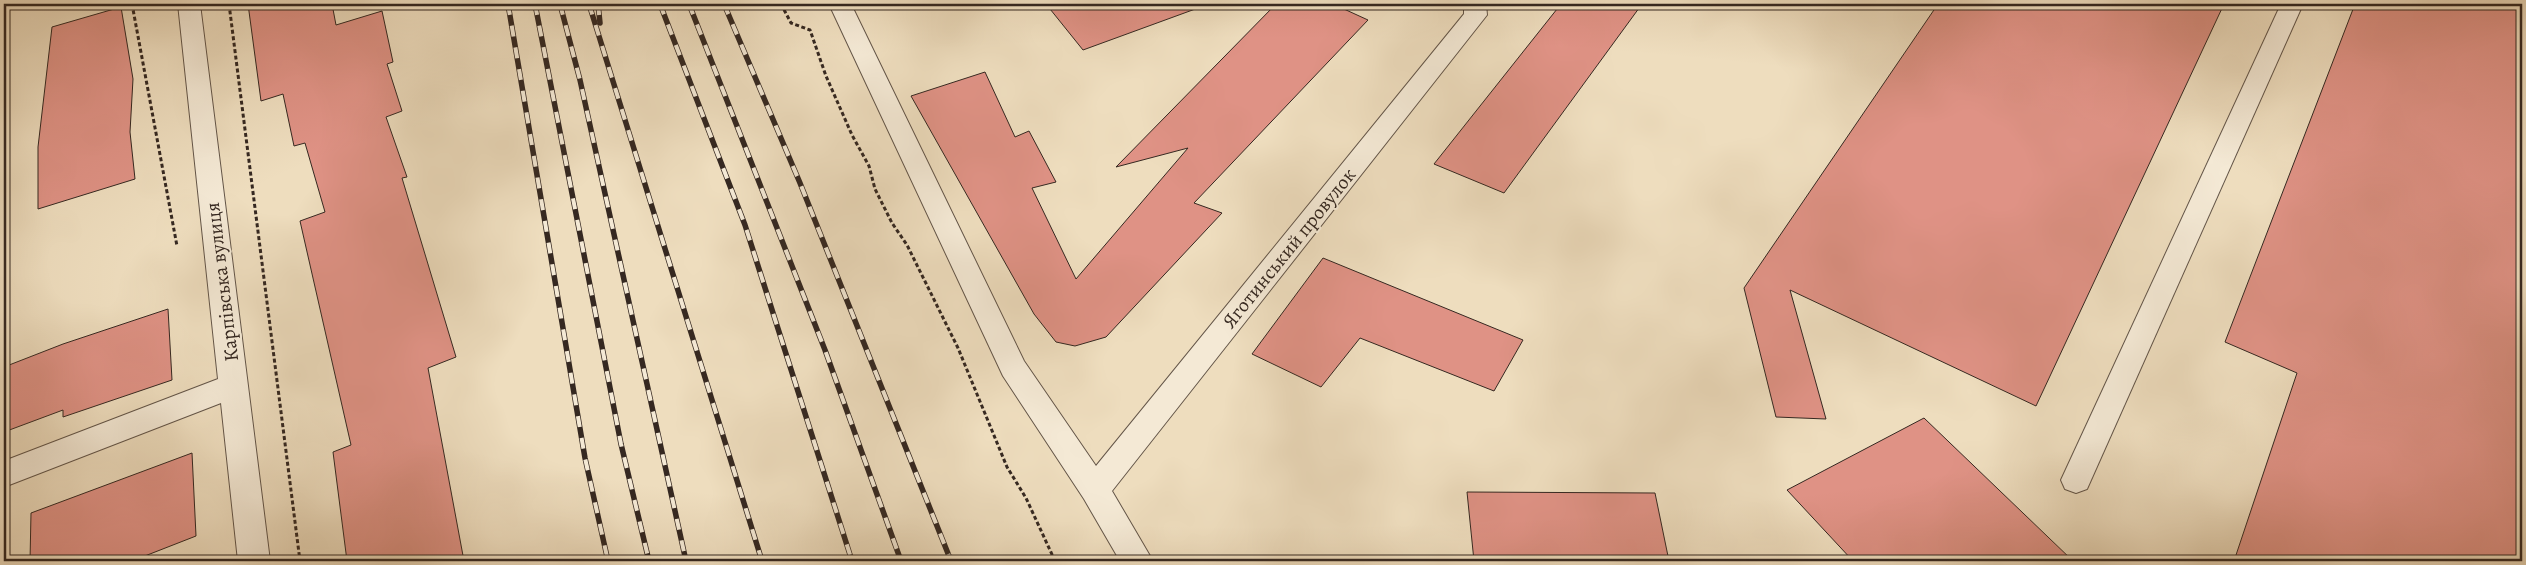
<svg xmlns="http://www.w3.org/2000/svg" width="2526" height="565" font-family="Alegreya,serif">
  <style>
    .building { fill: #df9285; stroke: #352821 }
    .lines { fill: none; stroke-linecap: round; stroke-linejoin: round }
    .minor-casing { stroke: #635548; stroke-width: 2 }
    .path { stroke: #352821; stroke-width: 3; stroke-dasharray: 4 2.5; stroke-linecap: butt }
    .minor { fill: #f4e9d5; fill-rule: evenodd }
    .rail-casing { stroke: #352821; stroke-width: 5.5 }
    .rail { stroke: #f4e9d5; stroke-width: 4; stroke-dasharray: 11; stroke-linecap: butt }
    .labels { text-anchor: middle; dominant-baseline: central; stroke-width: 4; stroke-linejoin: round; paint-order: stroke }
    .street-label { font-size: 20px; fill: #352821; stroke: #f4e9d5 }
  </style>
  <rect width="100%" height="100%" fill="#eeddbe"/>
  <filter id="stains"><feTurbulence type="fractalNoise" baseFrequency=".004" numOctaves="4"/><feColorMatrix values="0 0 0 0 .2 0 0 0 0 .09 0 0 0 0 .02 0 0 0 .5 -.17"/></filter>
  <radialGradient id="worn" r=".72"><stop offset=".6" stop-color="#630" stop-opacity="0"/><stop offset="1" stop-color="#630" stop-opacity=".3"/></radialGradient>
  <g class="building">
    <path d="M248,4H332L336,25L382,11L393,62L387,64L402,111L386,117L407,177L402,178L456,357L428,368L464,561H347L333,452L351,445L300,221L325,212L305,143L294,146L283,94L261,101Z"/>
    <path d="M1046,4H1197L1198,8L1083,50Z"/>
    <path d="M1276,4H1333L1368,20L1194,203L1222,213L1106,337L1075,346L1056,342L1034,314L911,96L985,72L1015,137L1029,131L1056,182L1032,188L1076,279L1188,148L1116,167Z"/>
    <path d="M1561,4H1642L1504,193L1434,164Z"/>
    <path d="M1938,4H2224L2036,406L1790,290L1826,419L1776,417L1744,288Z"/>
    <path d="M2355,4H2522V561H2234L2297,373L2225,342Z"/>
    <path d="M121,7L133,79L130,132L135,179L38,209V147L52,27Z"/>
    <path d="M1323,258L1523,340L1494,391L1360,338L1321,387L1252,354Z"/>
    <path d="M168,309L172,380L63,417V410L4,432V367L63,344Z"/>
    <path d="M1924,418L2073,561H1853L1787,490Z"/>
    <path d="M192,453L196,536L132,561H30L31,513Z"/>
    <path d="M1467,492L1655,493L1669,561H1474Z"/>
  </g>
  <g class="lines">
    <g class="minor-casing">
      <g id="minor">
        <path d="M178,4H200L270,561H238L221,403L4,487V461L218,379Z"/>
        <path d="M829,4H851L1024,361L1096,466L1464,14V4H1486L1487,15L1112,491L1153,561H1120L1084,499L1003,376Z"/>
        <path d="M2281,4H2303L2087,489L2076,493L2065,489L2061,480Z"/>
      </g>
    </g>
    <g class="path">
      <path d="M132,4L177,246"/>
      <path d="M229,4L300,561"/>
      <path d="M781,4L791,23L810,30L826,76L852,135L869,166L875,189L892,223L907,245L958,348L1007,467L1026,498L1055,561"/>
    </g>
    <use href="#minor" class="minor"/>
    <g class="rail-casing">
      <g id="rail">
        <path d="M508,4L585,458L608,561"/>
        <path d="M535,4L621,444L649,561"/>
        <path d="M560,4L580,80L686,561"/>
        <path d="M589,4L762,561"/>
        <path d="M598,4L600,23"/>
        <path d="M660,4L745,225L852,561"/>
        <path d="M689,4L825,350L901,561"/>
        <path d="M724,4L800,183L951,561"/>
      </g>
    </g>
    <use href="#rail" class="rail"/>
  </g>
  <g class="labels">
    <g class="street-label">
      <text transform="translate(1289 248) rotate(-51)">Яготинський провулок</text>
      <text transform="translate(222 282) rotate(-97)">Карпівська вулиця</text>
    </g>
  </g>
  <rect width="2526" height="565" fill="none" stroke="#eeddbe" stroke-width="20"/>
  <rect x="5" y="5" width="2516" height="555" fill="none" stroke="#352821" stroke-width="2.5"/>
  <rect x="10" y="10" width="2506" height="545" fill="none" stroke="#352821"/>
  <rect width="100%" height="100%" filter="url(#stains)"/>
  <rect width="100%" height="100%" fill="url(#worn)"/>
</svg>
